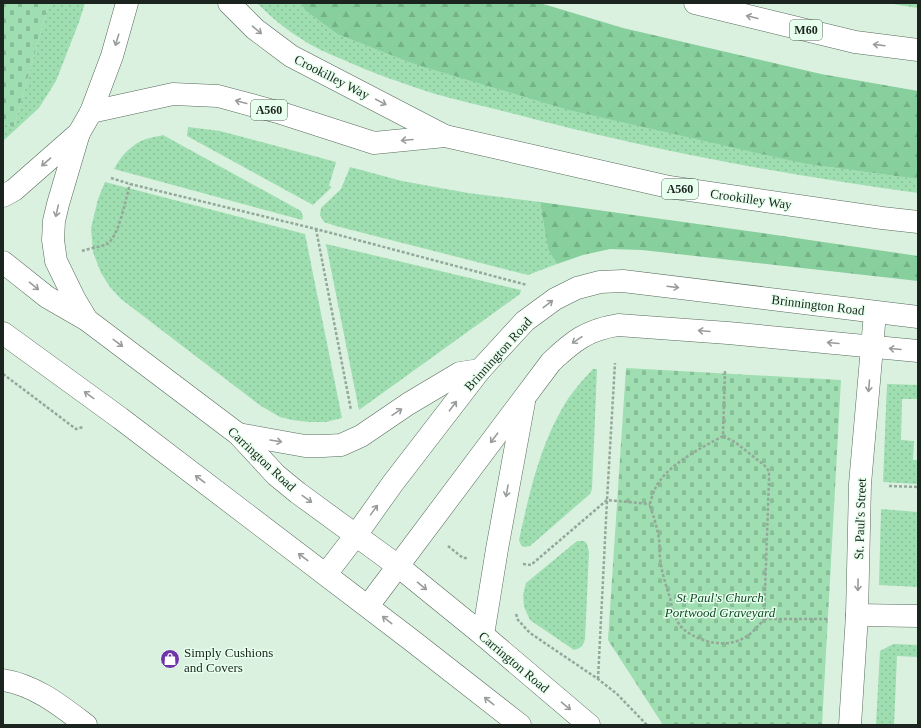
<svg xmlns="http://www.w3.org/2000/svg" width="921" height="728" font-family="Georgia,serif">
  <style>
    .grass { fill: url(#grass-dots) }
    .forest { fill: url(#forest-firs) }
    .cemetery { fill: url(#cemetery-stones) }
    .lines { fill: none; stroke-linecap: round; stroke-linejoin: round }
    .minor-casing { stroke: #566a5b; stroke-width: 23 }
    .major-casing { stroke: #566a5b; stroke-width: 23 }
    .highway-casing { stroke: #566a5b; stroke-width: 23 }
    .path { stroke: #95a79a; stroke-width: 2.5; stroke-dasharray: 3 2; stroke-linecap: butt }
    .minor { stroke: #fff; stroke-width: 22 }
    .major { stroke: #fff; stroke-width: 22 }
    .highway { stroke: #fff; stroke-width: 22 }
    .oneway { stroke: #989c9a }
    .labels { text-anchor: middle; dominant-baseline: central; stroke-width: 3; stroke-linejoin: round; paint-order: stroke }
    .shield { fill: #e7ffed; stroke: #58665c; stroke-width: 1 }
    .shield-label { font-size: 12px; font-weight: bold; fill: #1b241e }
    .street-label { font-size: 13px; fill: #1b241e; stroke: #e7ffed }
    .park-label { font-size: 13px; font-style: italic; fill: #144a29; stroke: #e7ffed }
    .poi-label { font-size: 13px; fill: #1b241e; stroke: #e7ffed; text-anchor: start }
  </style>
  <defs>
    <pattern id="grass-dots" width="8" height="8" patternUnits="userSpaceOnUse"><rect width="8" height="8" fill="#9edeb0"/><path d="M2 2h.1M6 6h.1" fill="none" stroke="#88be97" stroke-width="1.8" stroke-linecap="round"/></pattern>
    <pattern id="forest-firs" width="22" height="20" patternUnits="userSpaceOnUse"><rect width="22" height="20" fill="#87cf9c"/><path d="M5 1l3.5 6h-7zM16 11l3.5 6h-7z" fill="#74b286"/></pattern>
    <pattern id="cemetery-stones" width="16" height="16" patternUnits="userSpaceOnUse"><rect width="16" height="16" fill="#9edeb0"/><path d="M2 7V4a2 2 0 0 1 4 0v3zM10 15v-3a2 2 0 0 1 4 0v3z" fill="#88be97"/></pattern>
  </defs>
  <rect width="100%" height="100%" fill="#daf1df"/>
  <g class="grass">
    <path d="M49,3H85L79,22L56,81L39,108L3,141V124L14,127Z"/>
    <path d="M257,3H300L306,11L337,34L411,63L806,164L918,179V193C779,174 639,148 503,111C480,105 456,100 432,93C402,83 372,73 344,60C329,54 313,47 300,38C284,28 270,16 257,3Z"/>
    <path d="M887,3H918V8Z"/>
    <path d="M188,127L220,131L336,162L329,186L332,187L313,205L187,136Z"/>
    <path d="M163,135L301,211L303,217L302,220L114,169C120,158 127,149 139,142C146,138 156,137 163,135Z"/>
    <path d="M350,167L402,181L468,193L540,202L548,248L557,264L528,275L336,226L324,222L320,215L321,208L341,189Z"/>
    <path d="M105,182L305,234L342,418L326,422H309L292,420L280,417L261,406L121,299L110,287L101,273L93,252L91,228L98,199Z"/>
    <path d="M326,244L521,290L520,294L359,410Z"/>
    <path d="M593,369H597L592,489L590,494L530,546L524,547L521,545L519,540C529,495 539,448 563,407C571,393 582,381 593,369Z"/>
    <path d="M887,384L918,385V399H902L901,440L914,441L913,460H918V484L883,482Z"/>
    <path d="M881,509L918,512V587L879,585Z"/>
    <path d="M577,541H584L587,544L589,552L585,639C583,646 581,648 574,650L530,620L524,607L523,595L526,583Z"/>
    <path d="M893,644L918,645V657L897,656L894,725H876L880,651Z"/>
  </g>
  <g class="forest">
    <path d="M300,3H540L623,28L821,74L918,91V179L806,164L569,110L411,63L337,34L306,11Z"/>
    <path d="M540,202L755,232L918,256V281L642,250L610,249L583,255L557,264L548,249Z"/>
  </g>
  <g class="cemetery">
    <path d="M3,3H49L14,127L3,124Z"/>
    <path d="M626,368L841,380L822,725H663L608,640Z"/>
  </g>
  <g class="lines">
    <g class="minor-casing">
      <g id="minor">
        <path d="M3,262L47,297L87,320"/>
        <path d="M238,434L305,446H323L341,445L361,436L408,404L460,373L480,370"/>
        <path d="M326,574L356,535L393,483L480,370L525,321L555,299L577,288L600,282L623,281L918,317"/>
        <path d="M368,606L551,362C573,341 587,330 618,325L728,333L918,351"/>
        <path d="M857,615L918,616"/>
        <path d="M483,635L497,549L524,402"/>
        <path d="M3,680C35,685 61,706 86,725"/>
        <path d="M850,725L857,615L860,484L875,313"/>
      </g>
    </g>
    <g class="major-casing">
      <g id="major">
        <path d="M229,3L255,29L291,56L445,136L669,187L882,218L918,222"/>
        <path d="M91,112L173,94L218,96L281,113L374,143L445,136"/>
        <path d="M79,133L58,204L54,221L53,240L56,261L75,300L87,320L238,434L276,475L298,493L398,566L483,635L589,725"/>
        <path d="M3,196L14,190L79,133L91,112L112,56L127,3"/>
        <path d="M3,333L120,418L410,639L520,725"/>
      </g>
    </g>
    <g class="highway-casing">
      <path id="highway" d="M695,3L855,42L918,50"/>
    </g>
    <g class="path">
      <path d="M111,178L130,184L316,229L527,285"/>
      <path d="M316,229L351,410"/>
      <path d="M82,251C89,248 101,247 107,244C119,237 126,197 130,184"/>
      <path d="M3,374L76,429L83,427"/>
      <path d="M723,436C701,448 665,466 655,489C653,493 651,500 650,504C650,508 653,514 654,518C656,525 658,532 659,539C660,545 659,551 660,557C661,571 666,585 670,598C672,607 674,617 679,624C685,634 707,643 718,643C739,645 752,635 764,619L769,479V471L764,465L735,442L723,436L725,370"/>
      <path d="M889,486L918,487"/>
      <path d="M448,546L463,558H467"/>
      <path d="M523,564L531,565L607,500L650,504"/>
      <path d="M516,614L518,620L530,633L598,679L617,694L647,725"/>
      <path d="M764,619H829"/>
      <path d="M598,679L607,500L615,363"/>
    </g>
    <use href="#minor" class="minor"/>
    <use href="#major" class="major"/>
    <use href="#highway" class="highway"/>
  </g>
  <defs><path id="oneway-shaft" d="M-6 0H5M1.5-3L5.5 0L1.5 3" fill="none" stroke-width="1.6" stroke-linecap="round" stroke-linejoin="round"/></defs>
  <g class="oneway">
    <use href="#oneway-shaft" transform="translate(752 17) rotate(-166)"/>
    <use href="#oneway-shaft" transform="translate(257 30) rotate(40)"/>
    <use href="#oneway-shaft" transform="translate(117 40) rotate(107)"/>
    <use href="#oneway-shaft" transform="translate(879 45) rotate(-173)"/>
    <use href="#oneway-shaft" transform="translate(241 102) rotate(-165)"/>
    <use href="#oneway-shaft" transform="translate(381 102) rotate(28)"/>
    <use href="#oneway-shaft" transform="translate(407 140) rotate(175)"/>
    <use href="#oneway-shaft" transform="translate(46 162) rotate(139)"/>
    <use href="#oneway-shaft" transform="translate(57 211) rotate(103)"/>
    <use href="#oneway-shaft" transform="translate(34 286) rotate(39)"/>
    <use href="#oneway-shaft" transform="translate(673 287) rotate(7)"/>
    <use href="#oneway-shaft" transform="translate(548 304) rotate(-38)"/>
    <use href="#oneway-shaft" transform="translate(704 331) rotate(-175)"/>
    <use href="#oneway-shaft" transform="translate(577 340) rotate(146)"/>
    <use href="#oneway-shaft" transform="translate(118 343) rotate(37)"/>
    <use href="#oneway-shaft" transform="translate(833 343) rotate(-175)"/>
    <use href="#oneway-shaft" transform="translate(895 349) rotate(-175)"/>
    <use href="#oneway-shaft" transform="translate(869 386) rotate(95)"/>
    <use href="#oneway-shaft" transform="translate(89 395) rotate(-144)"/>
    <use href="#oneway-shaft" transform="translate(453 406) rotate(-53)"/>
    <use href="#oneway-shaft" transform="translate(397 412) rotate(-34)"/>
    <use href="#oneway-shaft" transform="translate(494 438) rotate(127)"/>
    <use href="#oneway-shaft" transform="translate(276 441) rotate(9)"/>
    <use href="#oneway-shaft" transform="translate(200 479) rotate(-143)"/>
    <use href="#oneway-shaft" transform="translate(507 491) rotate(100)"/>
    <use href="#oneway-shaft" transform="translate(307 499) rotate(36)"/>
    <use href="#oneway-shaft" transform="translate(374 510) rotate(-54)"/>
    <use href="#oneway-shaft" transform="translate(303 557) rotate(-143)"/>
    <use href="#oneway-shaft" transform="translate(858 585) rotate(91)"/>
    <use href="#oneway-shaft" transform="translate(422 586) rotate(39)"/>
    <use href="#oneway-shaft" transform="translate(387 620) rotate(-142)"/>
    <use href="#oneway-shaft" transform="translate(489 701) rotate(-142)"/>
    <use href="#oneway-shaft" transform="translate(566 706) rotate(40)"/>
  </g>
  <defs>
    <g id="shop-disc" transform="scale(1)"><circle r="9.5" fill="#6f34aa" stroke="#e7ffed"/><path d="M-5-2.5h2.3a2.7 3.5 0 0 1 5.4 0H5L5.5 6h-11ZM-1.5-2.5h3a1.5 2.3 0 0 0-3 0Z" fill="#fff"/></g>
  </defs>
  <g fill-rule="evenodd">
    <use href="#shop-disc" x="170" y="659"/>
  </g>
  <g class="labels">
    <g class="shield">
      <rect x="790" y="20" width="32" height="20" rx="3"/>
      <rect x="251" y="100" width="36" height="20" rx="3"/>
      <rect x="662" y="179" width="36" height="20" rx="3"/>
    </g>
    <g class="shield-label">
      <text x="806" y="30">M60</text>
      <text x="269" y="110">A560</text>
      <text x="680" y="189">A560</text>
    </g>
    <g class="street-label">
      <text transform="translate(332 77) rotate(27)">Crookilley Way</text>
      <text transform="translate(751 199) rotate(8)">Crookilley Way</text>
      <text transform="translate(818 305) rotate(7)">Brinnington Road</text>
      <text transform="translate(498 354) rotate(-48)">Brinnington Road</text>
      <text transform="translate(262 459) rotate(43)">Carrington Road</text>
      <text transform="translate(860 519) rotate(-88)">St. Paul's Street</text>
      <text transform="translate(514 662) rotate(40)">Carrington Road</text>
    </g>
    <g class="park-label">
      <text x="720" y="597">St Paul's Church<tspan x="720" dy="15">Portwood Graveyard</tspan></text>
    </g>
    <g class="poi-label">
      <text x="184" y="652">Simply Cushions<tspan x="184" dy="15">and Covers</tspan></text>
    </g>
  </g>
  <rect width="921" height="728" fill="none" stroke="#1b241e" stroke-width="8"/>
</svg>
